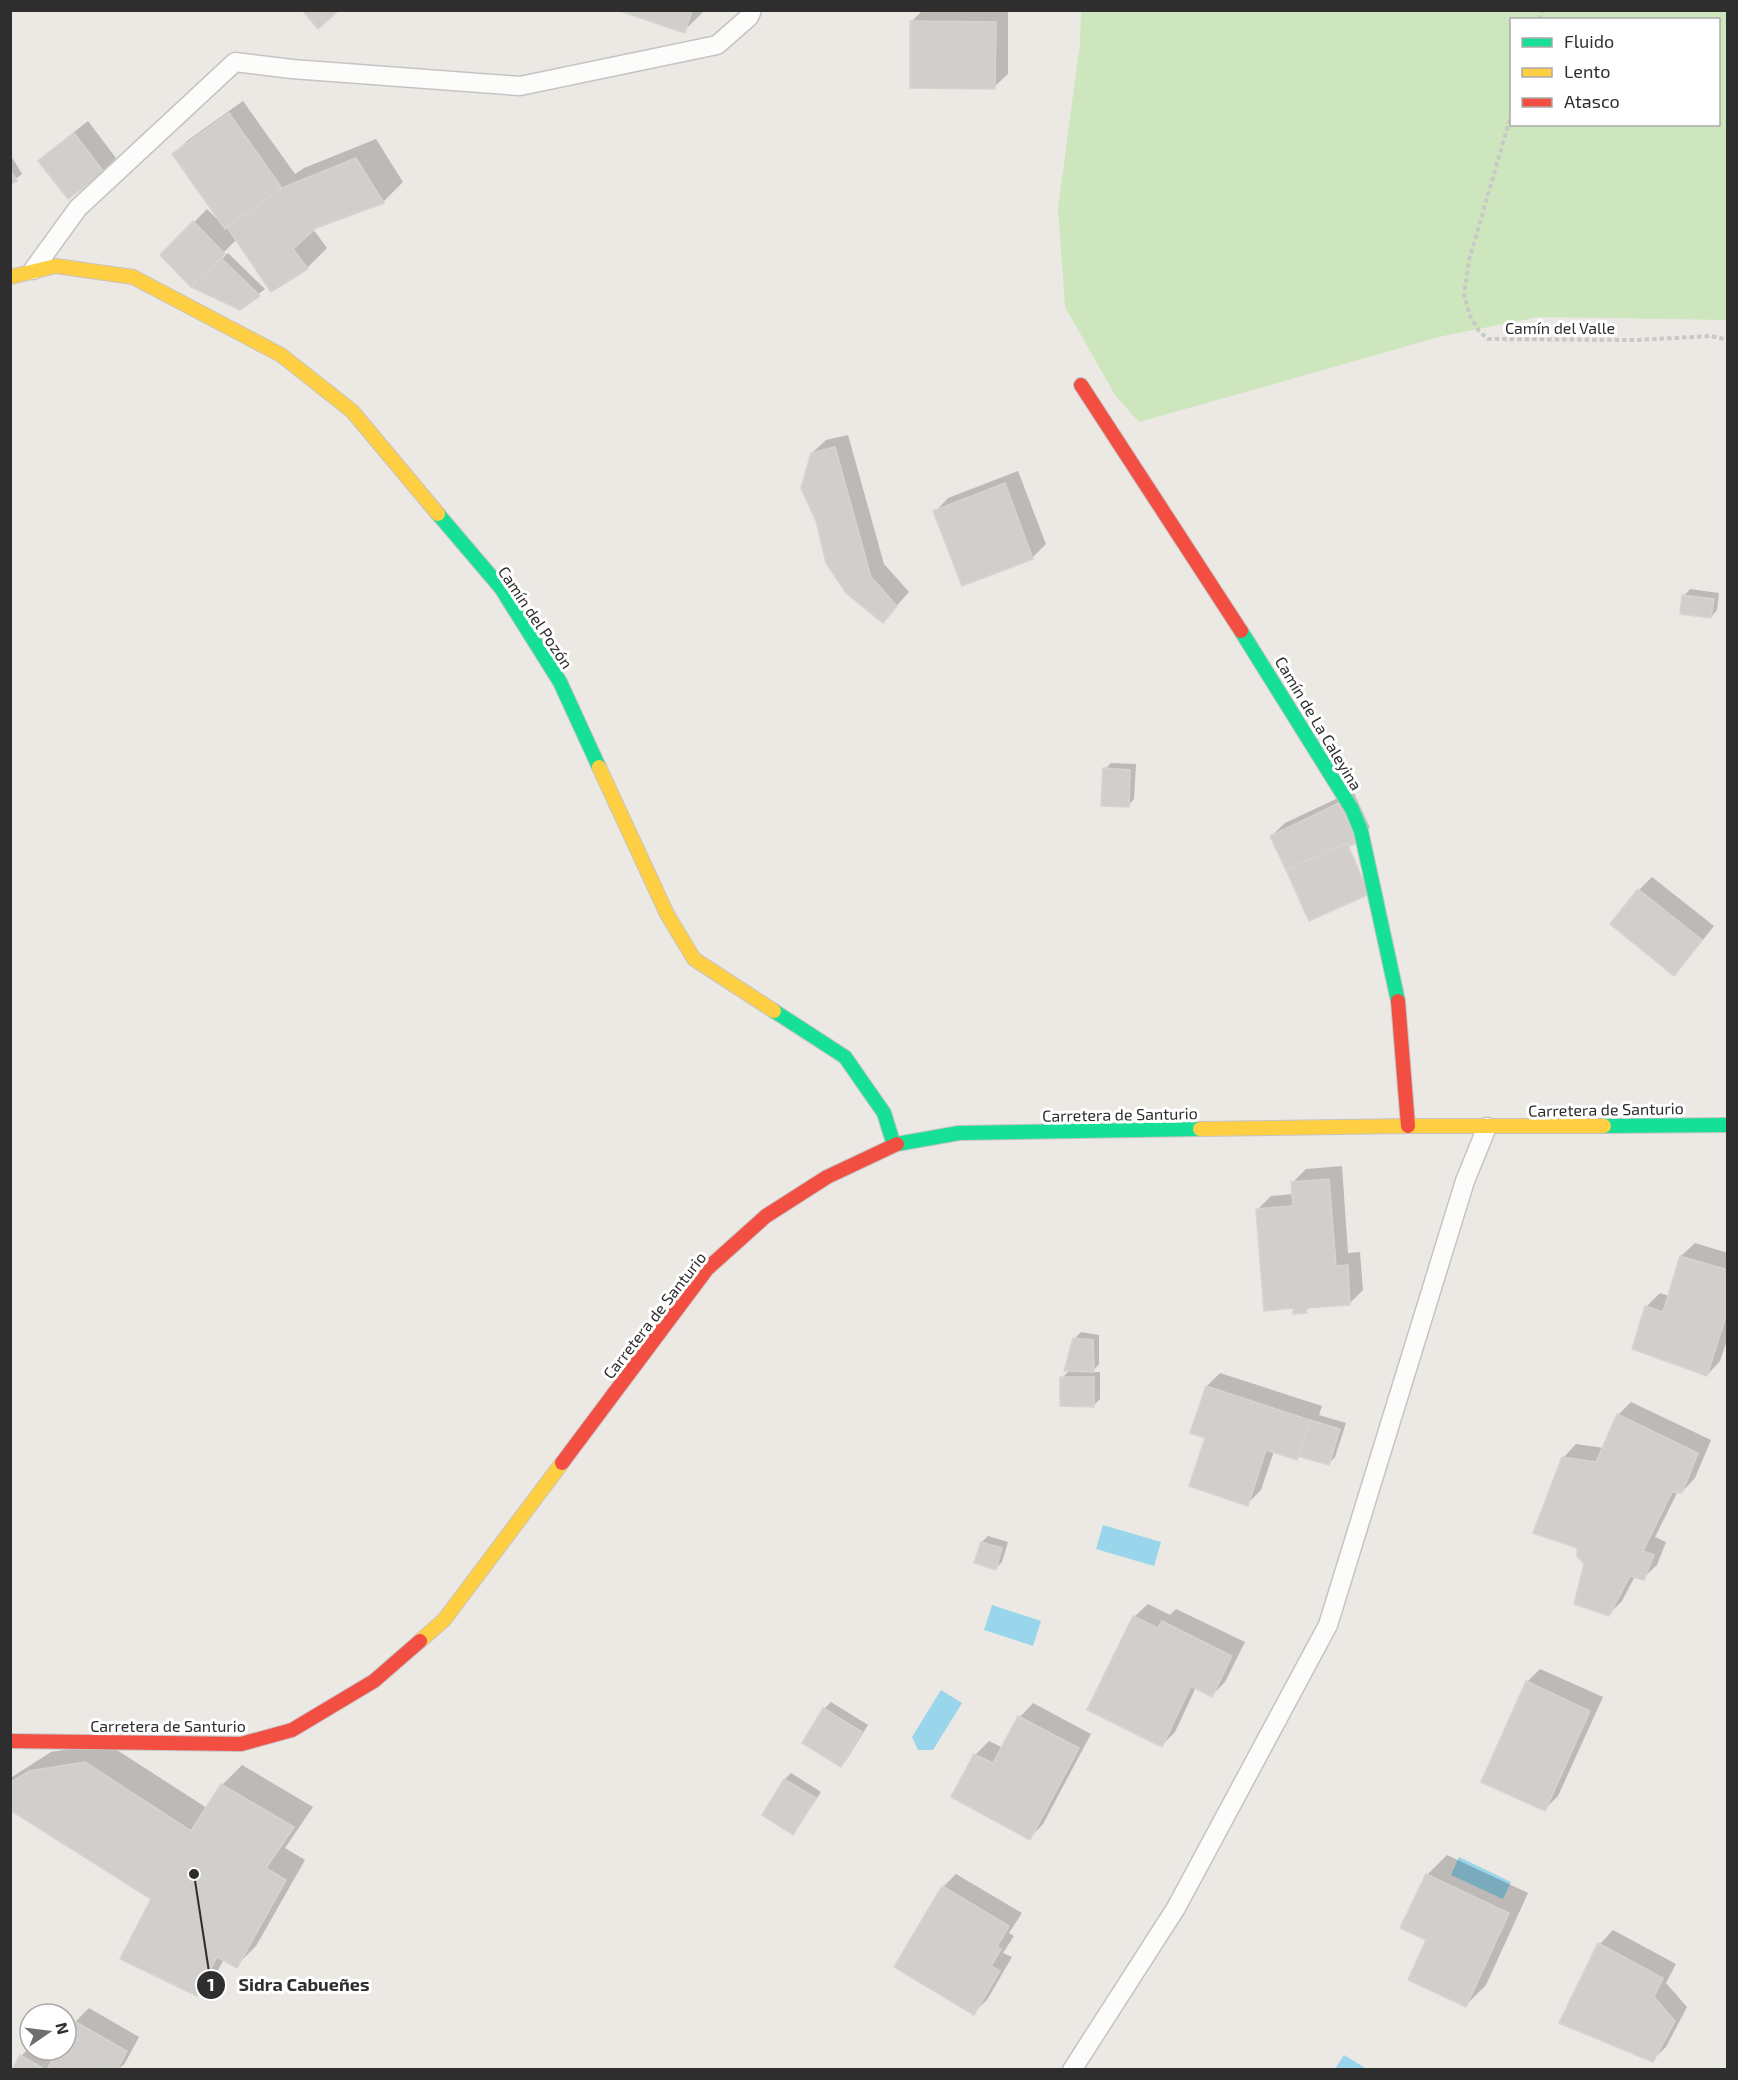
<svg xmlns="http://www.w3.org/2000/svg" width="1738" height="2080" font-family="'Exo 2',sans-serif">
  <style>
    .green { fill: #cee6be; fill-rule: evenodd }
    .water { fill: #99d6ec }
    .shadow { fill: #0003 }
    .building { fill: #d1cecb; stroke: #d7d4d0; stroke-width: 1.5 }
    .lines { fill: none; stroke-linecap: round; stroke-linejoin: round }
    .lane-casing { stroke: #c5c4c5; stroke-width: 21 }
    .fast-casing { stroke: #c5c4c5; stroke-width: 16 }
    .slow-casing { stroke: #c5c4c5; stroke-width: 16 }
    .jam-casing { stroke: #c5c4c5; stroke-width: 16 }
    .path { stroke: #c9c9c8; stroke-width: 4; stroke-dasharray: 4.5 3; stroke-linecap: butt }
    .lane { stroke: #fcfcfb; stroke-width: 18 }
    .fast { stroke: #16e098; stroke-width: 14 }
    .slow { stroke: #ffcf43; stroke-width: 14 }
    .jam { stroke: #f24e42; stroke-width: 14 }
    .labels { text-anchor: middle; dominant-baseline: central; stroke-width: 6; stroke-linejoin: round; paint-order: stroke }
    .street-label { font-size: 16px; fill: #2e2e2e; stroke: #fff }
    .leader { fill: none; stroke: #2e2e2e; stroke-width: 2 }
    .callout-dot { fill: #2e2e2e; stroke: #fff; stroke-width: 2 }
    .mark-label { font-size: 18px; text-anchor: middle; font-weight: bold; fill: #fff }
    .callout-label { font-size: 18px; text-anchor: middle; font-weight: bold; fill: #2e2e2e; stroke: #fff; stroke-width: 6; stroke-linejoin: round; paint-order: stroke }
  </style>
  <rect width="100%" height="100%" fill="#ece8e4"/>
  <path class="green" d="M1081,11H1727V320L1539,317L1443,336L1139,422L1115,395L1065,307L1058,208L1080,43ZM1512,20H1718V124H1512Z"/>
  <g class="water">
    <path d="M1103,1525L1161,1542L1154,1566L1096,1549Z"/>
    <path d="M992,1605L1041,1621L1033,1646L984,1630Z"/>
    <path d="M941,1690L962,1703L933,1750H918L912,1737Z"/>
    <path d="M1459,1857L1511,1882L1503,1899L1451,1875Z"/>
    <path d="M1344,2055L1367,2069H1335Z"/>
  </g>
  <g class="shadow">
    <path d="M622,10H705L684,31Z"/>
    <path d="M923,10H1008V74L994,87L912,21Z"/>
    <path d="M243,101L295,174L304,168L376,139L403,182L383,202L313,229L327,248L307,268L237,239L192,284L194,286L228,253L265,289L240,308L192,286L162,255L207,209L220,222L174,154L187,141Z"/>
    <path d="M88,121L116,158L103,171L40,161L54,148Z"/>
    <path d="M10,154L22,174L10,183Z"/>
    <path d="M848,435L884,564L909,592L883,621L812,453L826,440Z"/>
    <path d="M1018,471L1046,544L1033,557L963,584L935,512L948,498Z"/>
    <path d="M1690,589L1719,593L1717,610L1711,617L1684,596Z"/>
    <path d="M1111,763L1136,764L1134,799L1128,806L1105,769Z"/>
    <path d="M1353,791L1370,828L1271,836L1285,823Z"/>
    <path d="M1652,877L1714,926L1687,960L1674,974L1639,890Z"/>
    <path d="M1342,1166L1348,1253L1360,1252L1363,1290L1350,1303L1311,1306L1306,1311L1258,1209L1271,1196L1294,1194L1293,1182L1306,1169Z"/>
    <path d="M1695,1243L1728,1253V1337L1720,1361L1707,1375L1646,1307L1660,1293L1669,1296L1681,1256Z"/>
    <path d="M1081,1332L1099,1335V1364L1092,1372H1100V1399L1093,1406L1062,1378L1070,1370L1074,1339Z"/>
    <path d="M1220,1373L1322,1406L1319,1415L1346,1423L1335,1457L1328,1464L1300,1455L1296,1459L1274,1451L1261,1490L1247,1504L1207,1437V1386Z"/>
    <path d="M1631,1402L1711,1440L1695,1478L1682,1492L1678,1491L1655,1537L1666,1542L1657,1565L1643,1578L1635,1576L1622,1601L1608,1615L1586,1563L1563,1458L1576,1444L1604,1448L1618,1415Z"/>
    <path d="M988,1536L1008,1542L1002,1562L996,1568L982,1542Z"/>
    <path d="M1148,1604L1170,1615L1176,1609L1245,1642L1225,1682L1212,1695L1196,1687L1175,1732L1162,1745L1134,1617Z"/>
    <path d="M1540,1669L1603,1697L1558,1796L1545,1809L1527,1682Z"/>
    <path d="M831,1702L868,1725L847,1759L841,1765L804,1743L824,1709Z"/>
    <path d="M1033,1703L1091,1734L1043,1824L1030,1838L953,1797L975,1755L989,1741L1003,1748L1020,1717Z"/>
    <path d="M106,1743L207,1808L222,1785L242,1765L313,1807L285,1848L305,1860L256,1946L236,1966L224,1959L216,1974L196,1994L153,1899L10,1808L12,1777L51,1752Z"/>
    <path d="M791,1773L821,1792L799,1826L793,1833L764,1814L785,1779Z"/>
    <path d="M1447,1855L1528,1893L1486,1985L1466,2005L1428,1940L1427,1875Z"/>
    <path d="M956,1874L1022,1913L1009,1933L1014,1936L1003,1953L1012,1957L987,2000L973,2013L943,1887Z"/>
    <path d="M1613,1930L1676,1964L1666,1983L1687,2007L1666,2047L1652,2060L1561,2023L1600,1944Z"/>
    <path d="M89,2008L139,2037L125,2063L118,2070H14L21,2056L30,2047V2050H47L57,2055L60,2050H66V2039L75,2022Z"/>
  </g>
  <g class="building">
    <path d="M302,10H339L318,29Z"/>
    <path d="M617,10H692L685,33Z"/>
    <path d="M910,21L996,22L995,89L910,88Z"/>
    <path d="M229,113L282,188L225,229L172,154Z"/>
    <path d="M74,133L104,172L68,199L38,161Z"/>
    <path d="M356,158L384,203L316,228L293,249L308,269L271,292L227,227L282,188Z"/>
    <path d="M10,170L17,181L10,185Z"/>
    <path d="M193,221L225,254L191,287L160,255Z"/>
    <path d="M221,258L260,296L240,310L191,287Z"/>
    <path d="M835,447L871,577L897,606L883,623L846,593L826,563L816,521L801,488L811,453Z"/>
    <path d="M1005,483L1033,559L962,586L933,511Z"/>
    <path d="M1682,595L1714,599L1711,618L1680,614Z"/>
    <path d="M1103,768L1130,770L1129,807L1101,806Z"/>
    <path d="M1339,803L1358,842L1348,847L1347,843L1286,870L1270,836Z"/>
    <path d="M1347,843L1369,894L1309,921L1286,870Z"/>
    <path d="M1638,889L1702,940L1674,976L1610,924Z"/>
    <path d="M1329,1179L1336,1266L1348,1265L1350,1305L1306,1308L1307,1313L1293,1314V1308L1264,1311L1256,1209L1293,1206L1291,1182Z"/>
    <path d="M1680,1256L1728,1270V1310L1707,1376L1632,1349L1645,1306L1663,1312Z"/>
    <path d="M1073,1338L1093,1340L1094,1372L1064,1371Z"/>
    <path d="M1060,1377H1094V1407L1060,1406Z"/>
    <path d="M1206,1386L1310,1420L1297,1460L1266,1450L1248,1506L1189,1486L1205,1438L1190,1433Z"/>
    <path d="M1617,1414L1698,1453L1682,1493L1672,1492L1643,1551L1654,1555L1644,1580L1630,1576L1609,1616L1574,1604L1584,1564L1577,1556V1548L1533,1533L1562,1457L1596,1462Z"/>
    <path d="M1310,1420L1340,1429L1329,1465L1298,1456Z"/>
    <path d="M981,1542L1002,1548L996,1570L974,1563Z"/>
    <path d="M1133,1616L1158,1628L1162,1621L1232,1656L1212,1697L1191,1686L1162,1747L1087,1710Z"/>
    <path d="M1526,1681L1590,1711L1545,1811L1481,1782Z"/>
    <path d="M823,1708L862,1732L841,1767L802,1743Z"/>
    <path d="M1018,1716L1079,1748L1030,1840L951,1797L974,1754L993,1763Z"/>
    <path d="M85,1762L191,1831L221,1784L294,1827L266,1868L286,1880L237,1968L217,1957L197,1996L120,1959L151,1899L10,1810V1783L29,1771Z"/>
    <path d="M784,1779L816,1798L793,1835L762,1815Z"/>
    <path d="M1426,1874L1509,1913L1466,2007L1408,1980L1426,1940L1400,1928Z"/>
    <path d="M942,1886L1009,1926L997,1947L1001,1949L991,1966L1000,1971L974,2015L894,1967Z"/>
    <path d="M1598,1943L1663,1978L1654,1997L1675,2021L1653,2062L1559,2023Z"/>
    <path d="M74,2021L127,2051L117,2070L93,2068L47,2070L58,2050H66V2035Z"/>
    <path d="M20,2055L46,2070H12Z"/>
  </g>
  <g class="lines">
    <g class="lane-casing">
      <g id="lane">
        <path d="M33,270L78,208L235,62L292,69L520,86L717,45L749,17L752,10"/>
        <path d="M1072,2070L1176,1908L1328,1625L1465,1181L1487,1127"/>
      </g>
    </g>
    <g class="fast-casing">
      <g id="fast">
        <path d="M438,514L501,588L560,682L599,767"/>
        <path d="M1241,631L1352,809L1361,831L1398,1001"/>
        <path d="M774,1011L845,1057L884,1113L894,1145"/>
        <path d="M1604,1126L1728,1125"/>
        <path d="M897,1144L959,1133L1200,1129"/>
      </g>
    </g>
    <g class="slow-casing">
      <g id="slow">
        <path d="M10,277L56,266L133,277L281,355L352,411L438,514"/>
        <path d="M599,767L667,914L694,959L774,1011"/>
        <path d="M1200,1129L1408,1126H1604"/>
        <path d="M420,1641L444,1620L562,1463"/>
      </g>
    </g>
    <g class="jam-casing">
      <g id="jam">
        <path d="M1081,385L1241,631"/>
        <path d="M1398,1001L1408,1126"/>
        <path d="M562,1463L707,1269L766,1216L827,1177L897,1144"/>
        <path d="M10,1741L241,1744L292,1730L374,1681L420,1641"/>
      </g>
    </g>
    <g class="path">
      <path d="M1539,20L1542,10"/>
      <path d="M1512,112L1469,260L1464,295L1470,316L1479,331L1488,339L1637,340L1711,336L1728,340"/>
    </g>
    <use href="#lane" class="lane"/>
    <use href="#fast" class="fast"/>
    <use href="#slow" class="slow"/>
    <use href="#jam" class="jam"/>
  </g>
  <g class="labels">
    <g class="street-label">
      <text x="1560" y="327">Camín del Valle</text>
      <text transform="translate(536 617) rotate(56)">Camín del Pozón</text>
      <text transform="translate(1319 723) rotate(59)">Camín de La Caleyina</text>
      <text transform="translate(1606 1109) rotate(-1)">Carretera de Santurio</text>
      <text transform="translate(1120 1114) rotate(-1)">Carretera de Santurio</text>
      <text transform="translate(654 1315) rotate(-52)">Carretera de Santurio</text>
      <text x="168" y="1725">Carretera de Santurio</text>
    </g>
  </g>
  <path class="leader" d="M194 1874L211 1985"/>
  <g class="callout-dot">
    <circle cx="194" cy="1874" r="6"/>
    <circle cx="211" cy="1985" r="15"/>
  </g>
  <g class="mark-label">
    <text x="211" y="1991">1</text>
  </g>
  <g class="callout-label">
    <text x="304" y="1991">Sidra Cabueñes</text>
  </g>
  <rect width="1738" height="2080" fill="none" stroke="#2e2e2e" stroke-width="24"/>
  <rect x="1510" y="18" width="210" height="108" fill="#ffffff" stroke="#ababab" stroke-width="1.5"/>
  <rect x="1522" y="38" width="30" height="9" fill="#16e098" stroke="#ababab" stroke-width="1.5"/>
  <text x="1564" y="48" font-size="18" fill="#2e2e2e">Fluido</text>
  <rect x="1522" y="68" width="30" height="9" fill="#ffcf43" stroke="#ababab" stroke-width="1.5"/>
  <text x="1564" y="78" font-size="18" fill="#2e2e2e">Lento</text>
  <rect x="1522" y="98" width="30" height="9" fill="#f24e42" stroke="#ababab" stroke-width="1.5"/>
  <text x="1564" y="108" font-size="18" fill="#2e2e2e">Atasco</text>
  <g transform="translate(48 2032) rotate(76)"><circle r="28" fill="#ffffff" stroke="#ababab" stroke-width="1.5"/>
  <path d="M0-4.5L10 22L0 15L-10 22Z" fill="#706f6e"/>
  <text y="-9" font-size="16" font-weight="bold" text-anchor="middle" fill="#2e2e2e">N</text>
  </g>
</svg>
